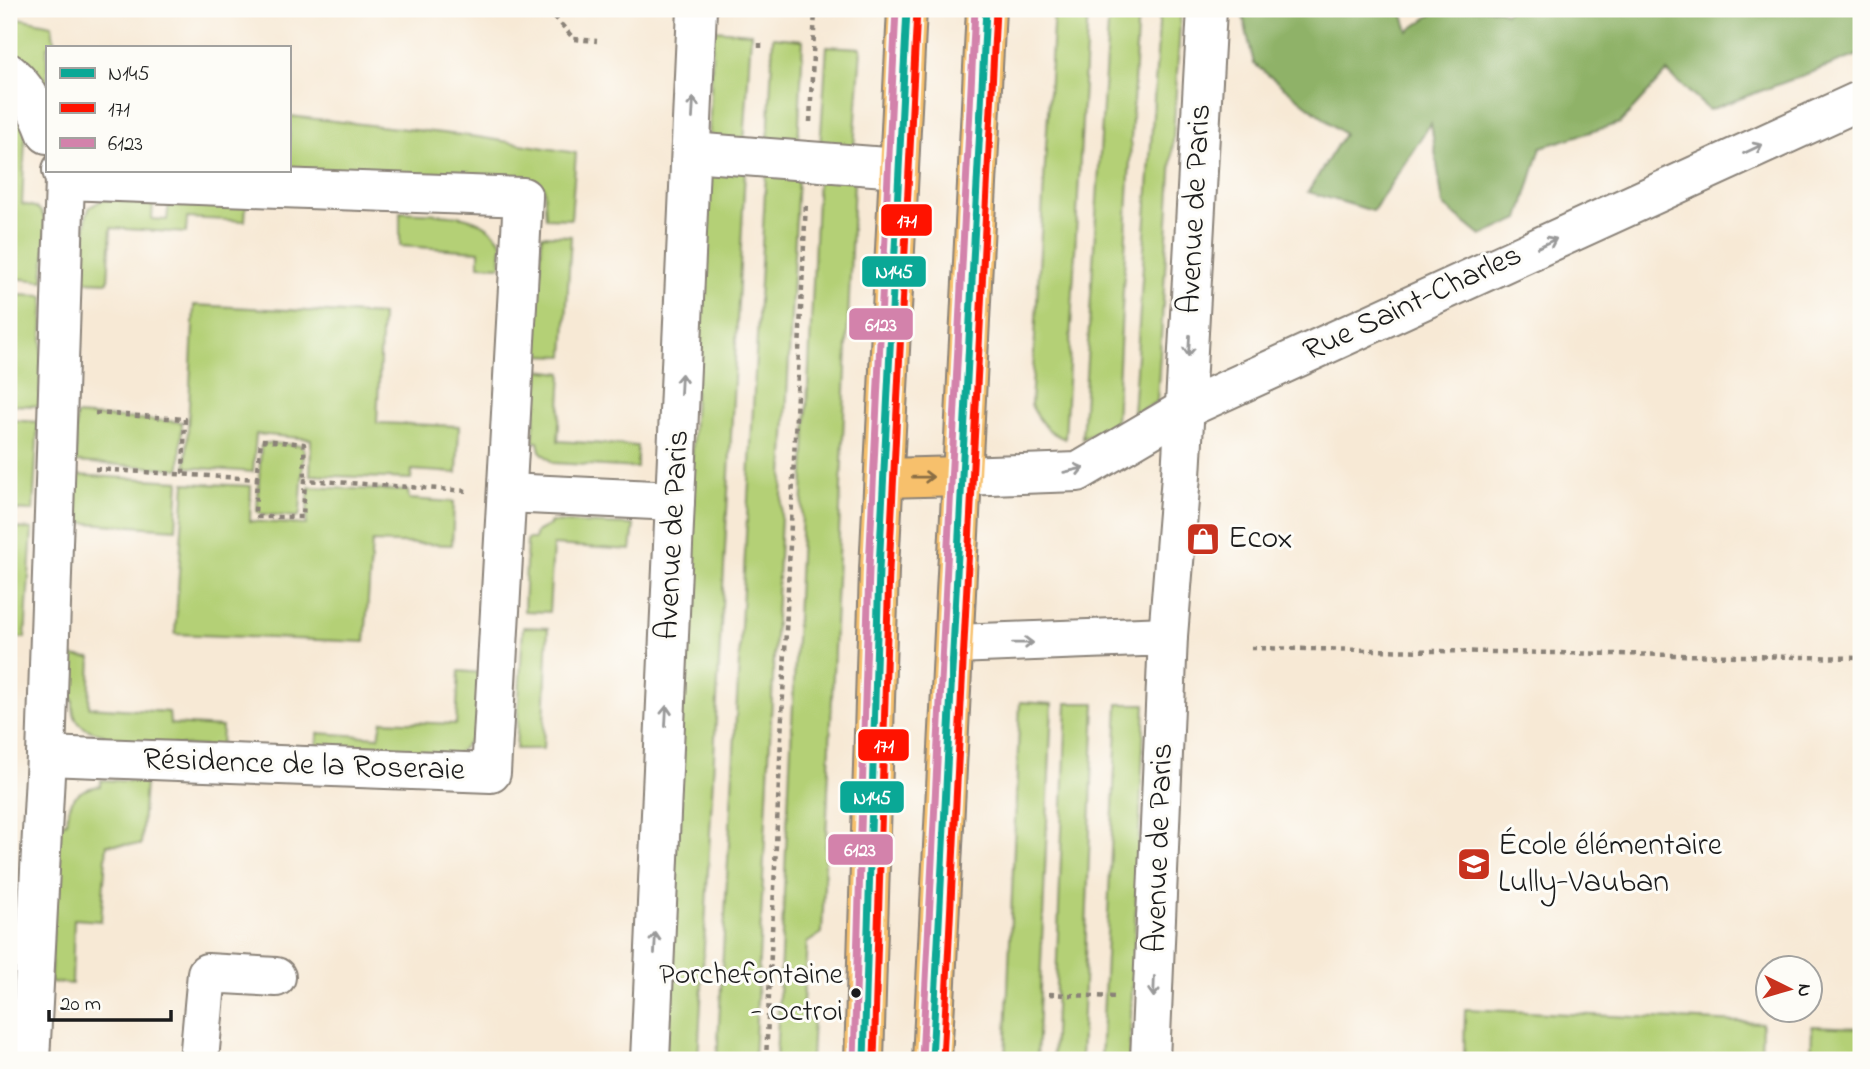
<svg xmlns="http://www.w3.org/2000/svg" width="1870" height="1069" font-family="'Indie Flower',sans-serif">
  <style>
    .green { fill: #b4d076; stroke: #687649; stroke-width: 2 }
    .forest { fill: #8fb267; stroke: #566742; stroke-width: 2 }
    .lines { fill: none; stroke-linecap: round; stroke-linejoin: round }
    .minor-casing { stroke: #8a8278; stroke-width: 42 }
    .major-casing { stroke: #8a8278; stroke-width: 42 }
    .path { stroke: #8a8278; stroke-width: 4.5; stroke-dasharray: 5 5; stroke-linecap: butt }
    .minor { stroke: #fff; stroke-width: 38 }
    .major { stroke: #f7c06c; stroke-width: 38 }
    .bus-1-casing { stroke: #fdfcf7; stroke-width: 12 }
    .bus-2-casing { stroke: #fdfcf7; stroke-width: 12 }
    .bus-3-casing { stroke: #fdfcf7; stroke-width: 12 }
    .bus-1 { stroke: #0aa896; stroke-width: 7 }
    .bus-2 { stroke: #ff1300; stroke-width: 7 }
    .bus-3 { stroke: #d382ab; stroke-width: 7 }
    .oneway { stroke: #999 }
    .oneway2 { stroke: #8a6e44 }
    .bus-dot { fill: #1c1c1c; stroke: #fdfcf7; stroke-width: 2.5 }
    .labels { text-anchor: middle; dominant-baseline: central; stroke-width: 6; stroke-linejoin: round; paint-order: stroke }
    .bus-label { font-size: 30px; fill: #1c1c1c; stroke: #fdfcf7; text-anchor: end }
    .street-label { font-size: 32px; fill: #1c1c1c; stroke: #fdfcf7 }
    .poi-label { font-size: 32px; fill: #1c1c1c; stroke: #fdfcf7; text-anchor: start }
    .line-badge { stroke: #fdfcf7; stroke-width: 2.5 }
    .badge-label { font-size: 19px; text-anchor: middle; font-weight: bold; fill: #fff }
  </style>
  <rect width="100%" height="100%" fill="#fdfcf7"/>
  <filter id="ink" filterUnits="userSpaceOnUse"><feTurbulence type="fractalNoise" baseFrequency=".0143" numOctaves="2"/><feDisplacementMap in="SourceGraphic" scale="14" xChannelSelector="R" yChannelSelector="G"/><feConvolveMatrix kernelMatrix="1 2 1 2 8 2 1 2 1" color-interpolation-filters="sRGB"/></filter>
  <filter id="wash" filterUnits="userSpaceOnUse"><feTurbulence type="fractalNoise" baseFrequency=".00686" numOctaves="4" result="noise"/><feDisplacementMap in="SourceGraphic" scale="28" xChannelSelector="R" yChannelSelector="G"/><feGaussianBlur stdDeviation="1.57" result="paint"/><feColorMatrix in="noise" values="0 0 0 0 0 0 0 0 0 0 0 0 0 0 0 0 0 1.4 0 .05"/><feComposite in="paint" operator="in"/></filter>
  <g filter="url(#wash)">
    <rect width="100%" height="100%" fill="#f7e9d5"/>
    <g class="green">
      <path d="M1054,9H1088L1065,439C1047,432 1040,422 1031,405Z"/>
      <path d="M1109,9H1138L1116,422L1082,439Z"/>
      <path d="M1160,9H1181L1157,402L1133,414Z"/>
      <path d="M9,16L52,25L55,47H47V112L31,78L9,54Z"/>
      <path d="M713,30L751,33L744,144L709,141Z"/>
      <path d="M773,37L803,40L798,146L768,143Z"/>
      <path d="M827,46L861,48L854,148L820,147Z"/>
      <path d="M9,86L26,117L22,204C30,206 38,206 42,213C50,225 44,266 43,281L12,278L14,223L9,222Z"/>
      <path d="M289,116L478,137L576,153L571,219L546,218L544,187L108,170H289Z"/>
      <path d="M705,168L745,171L698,1060H665Z"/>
      <path d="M766,173L798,176L754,1060H717Z"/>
      <path d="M818,177L854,180L822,933L807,943L802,1017L813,1018L811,1060H776Z"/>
      <path d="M104,199L153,201L152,219L167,220L169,202L246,205L245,221L187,218L186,233L111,228L108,282L83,281L86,216L90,207Z"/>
      <path d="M400,212C435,215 482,209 502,243L501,266L479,265V251L400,246Z"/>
      <path d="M542,235L571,236L564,356L536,355Z"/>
      <path d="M14,295L44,296L39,406L11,405Z"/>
      <path d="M194,305L382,315L377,423L459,426L457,473L412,470L411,479L310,475L311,439L256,434L253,472L186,467Z"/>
      <path d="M538,370L562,373L558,441L637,446V468L553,463L540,451L538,442H533Z"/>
      <path d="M76,415L182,422L180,469L76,462Z"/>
      <path d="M9,420L38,422L33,511L9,510Z"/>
      <path d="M264,443L301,445L304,449L300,514L297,517L262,514L257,511L261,446Z"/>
      <path d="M74,475L179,481L176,529L72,522Z"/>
      <path d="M185,483L251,486L250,521L306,525L309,487L408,491L409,499L454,502L452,545L372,542L365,642L175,634Z"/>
      <path d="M550,522L634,525L631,550L553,545L549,612L524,611L527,539H534L536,532L550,525Z"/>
      <path d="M9,528L32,529L25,638L9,637Z"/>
      <path d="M523,627L548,628L543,749H516Z"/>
      <path d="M66,656L91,658L89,707L169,712L170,724L222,727L221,747L105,742L104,734C83,731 71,722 73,699L64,698Z"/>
      <path d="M459,671L481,673C479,708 484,741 448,758L316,754L318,733L379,737L382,721L456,724Z"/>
      <path d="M1020,702L1052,704L1037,1060H1005Z"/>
      <path d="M1067,703H1095L1081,1060H1053Z"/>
      <path d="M1118,704H1145L1129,1060H1101Z"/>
      <path d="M101,780L145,782L141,845L107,844L101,921L74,919L72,984L50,982L58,822L66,823C69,799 76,789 100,786Z"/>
      <path d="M1465,1009L1762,1023L1761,1059L1766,1060H1464Z"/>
      <path d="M1812,1026L1861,1028V1060H1811Z"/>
    </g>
    <path class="forest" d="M1249,9H1401L1408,31L1440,9H1498L1505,13L1510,9H1861V54L1709,110L1667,72L1620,123L1541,147L1519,219L1481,236L1443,205L1431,123L1373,211L1308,192L1344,134L1254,64L1243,16Z"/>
  </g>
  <g filter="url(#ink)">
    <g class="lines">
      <g class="minor-casing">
        <g id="minor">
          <path d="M9,73C27,87 39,113 47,134"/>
          <path d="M691,152L899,168"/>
          <path d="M961,476L1078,472L1185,409L1861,100"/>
          <path d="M507,493L675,501"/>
          <path d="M1168,636L1181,476L1207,9"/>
          <path d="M955,644L1168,636L1150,1060"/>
          <path d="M46,756L491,773L523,197L65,180L62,170"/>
          <path d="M30,1060L46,756L65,180"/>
          <path d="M199,1060L207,973L276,977"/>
          <path d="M650,1060L697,9"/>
        </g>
      </g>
      <g class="major-casing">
        <g id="major">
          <path d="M885,478L961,476"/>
          <path d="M864,1060L879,570L907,9"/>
          <path d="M932,1060L986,9"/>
        </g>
      </g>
      <g class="path">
        <path d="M548,9L574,39L597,41"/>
        <path d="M761,11V9"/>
        <path d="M760,48V43"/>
        <path d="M810,122L815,9"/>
        <path d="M95,413L185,419L183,475"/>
        <path d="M95,469L257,479L255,513L258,517H303L305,480L468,491"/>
        <path d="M257,479L261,440L304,444L305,480"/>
        <path d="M1251,648L1861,658"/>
        <path d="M1049,994L1114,997"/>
        <path d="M766,1060L806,201"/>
      </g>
      <use href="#minor" class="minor"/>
      <use href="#major" class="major"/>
      <g class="bus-1-casing">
        <g id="bus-1">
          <path d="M864,1060L879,570L907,9"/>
          <path d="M932,1060L986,9"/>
        </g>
      </g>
      <g class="bus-2-casing">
        <g id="bus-2">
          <path d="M874,1060L889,570L917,10"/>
          <path d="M943,1060L996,10"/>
        </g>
      </g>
      <g class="bus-3-casing">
        <g id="bus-3">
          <path d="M922,1059L975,9"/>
          <path d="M854,1060L869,569L896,9"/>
        </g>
      </g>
      <use href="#bus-1" class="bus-1"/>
      <use href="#bus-2" class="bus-2"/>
      <use href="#bus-3" class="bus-3"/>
    </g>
    <defs><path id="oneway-shaft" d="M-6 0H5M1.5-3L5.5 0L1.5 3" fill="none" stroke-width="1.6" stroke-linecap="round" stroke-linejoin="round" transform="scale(1.75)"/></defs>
    <g class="oneway">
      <use href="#oneway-shaft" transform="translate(693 108) rotate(-87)"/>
      <use href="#oneway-shaft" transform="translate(1753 149) rotate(-25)"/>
      <use href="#oneway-shaft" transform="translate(1547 243) rotate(-25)"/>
      <use href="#oneway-shaft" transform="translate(1189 346) rotate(93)"/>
      <use href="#oneway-shaft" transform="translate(681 384) rotate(-87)"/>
      <use href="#oneway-shaft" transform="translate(1074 470) rotate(-13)"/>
      <use href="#oneway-shaft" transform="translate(1023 643) rotate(-1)"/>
      <use href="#oneway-shaft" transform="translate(666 716) rotate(-87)"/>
      <use href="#oneway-shaft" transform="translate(655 943) rotate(-87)"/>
      <use href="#oneway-shaft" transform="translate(1154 987) rotate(92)"/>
    </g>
    <use class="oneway2" href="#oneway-shaft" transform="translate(923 477) rotate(-1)"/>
  </g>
  <defs>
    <g id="shop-square" transform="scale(1.75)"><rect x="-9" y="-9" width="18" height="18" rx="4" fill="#c8321e" stroke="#fdfcf7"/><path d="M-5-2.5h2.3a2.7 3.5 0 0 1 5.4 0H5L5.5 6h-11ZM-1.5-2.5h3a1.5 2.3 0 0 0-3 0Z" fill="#fff"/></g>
    <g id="school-square" transform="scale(1.75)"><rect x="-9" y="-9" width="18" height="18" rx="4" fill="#c8321e" stroke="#fdfcf7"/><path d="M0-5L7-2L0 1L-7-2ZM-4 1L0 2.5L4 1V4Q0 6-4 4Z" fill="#fff"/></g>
  </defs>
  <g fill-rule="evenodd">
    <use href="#shop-square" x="1203" y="539"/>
    <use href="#school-square" x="1474" y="864"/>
  </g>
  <circle class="bus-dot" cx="856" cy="993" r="6"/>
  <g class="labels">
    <g class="bus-label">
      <text x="843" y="976">Porchefontaine<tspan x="843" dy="37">- Octroi</tspan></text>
    </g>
    <g class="street-label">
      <text transform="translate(1196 209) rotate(-87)">Avenue de Paris</text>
      <text transform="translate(1413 304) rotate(-25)">Rue Saint-Charles</text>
      <text transform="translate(674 535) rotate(-87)">Avenue de Paris</text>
      <text transform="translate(304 766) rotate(2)">Résidence de la Roseraie</text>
      <text transform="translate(1160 848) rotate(-88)">Avenue de Paris</text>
    </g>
    <g class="poi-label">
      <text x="1228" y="539">Ecox</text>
      <text x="1498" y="846">École élémentaire<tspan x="1498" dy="37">Lully-Vauban</tspan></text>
    </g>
  </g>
  <g class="line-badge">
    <rect x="880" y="203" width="53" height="34" rx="7" fill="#ff1300"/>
    <rect x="861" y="255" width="66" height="33" rx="7" fill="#0aa896"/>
    <rect x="848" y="307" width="66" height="34" rx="7" fill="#d382ab"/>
    <rect x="857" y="728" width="53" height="34" rx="7" fill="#ff1300"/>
    <rect x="839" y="780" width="66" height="34" rx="7" fill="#0aa896"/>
    <rect x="827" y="833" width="67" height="33" rx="7" fill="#d382ab"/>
  </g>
  <g class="badge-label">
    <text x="907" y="227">171</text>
    <text x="894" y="278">N145</text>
    <text x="881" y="331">6123</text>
    <text x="884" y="752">171</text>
    <text x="872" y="804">N145</text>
    <text x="860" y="856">6123</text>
  </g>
  <rect width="1870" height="1069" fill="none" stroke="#fdfcf7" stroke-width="35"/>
  <rect x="46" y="46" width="245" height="126" fill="#fdfcf7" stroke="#a3a29f" stroke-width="2"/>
  <rect x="60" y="68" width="35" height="10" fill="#0aa896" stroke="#a3a29f" stroke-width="2"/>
  <text x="108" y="80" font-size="21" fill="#1c1c1c">N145</text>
  <rect x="60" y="103" width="35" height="10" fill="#ff1300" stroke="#a3a29f" stroke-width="2"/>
  <text x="108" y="116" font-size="21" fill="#1c1c1c">171</text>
  <rect x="60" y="138" width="35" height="10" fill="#d382ab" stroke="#a3a29f" stroke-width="2"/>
  <text x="108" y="150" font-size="21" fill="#1c1c1c">6123</text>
  <g transform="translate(1789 989) rotate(95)"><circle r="33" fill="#fdfcf7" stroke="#a3a29f" stroke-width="2"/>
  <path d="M0-5L12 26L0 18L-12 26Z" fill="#c8321e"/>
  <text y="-10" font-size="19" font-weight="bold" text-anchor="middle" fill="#1c1c1c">N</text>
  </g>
  <path d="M49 1010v10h122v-10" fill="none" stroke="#1c1c1c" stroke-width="3.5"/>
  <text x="60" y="1010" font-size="21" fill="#1c1c1c" stroke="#fdfcf7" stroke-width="5" paint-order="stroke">20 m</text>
</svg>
